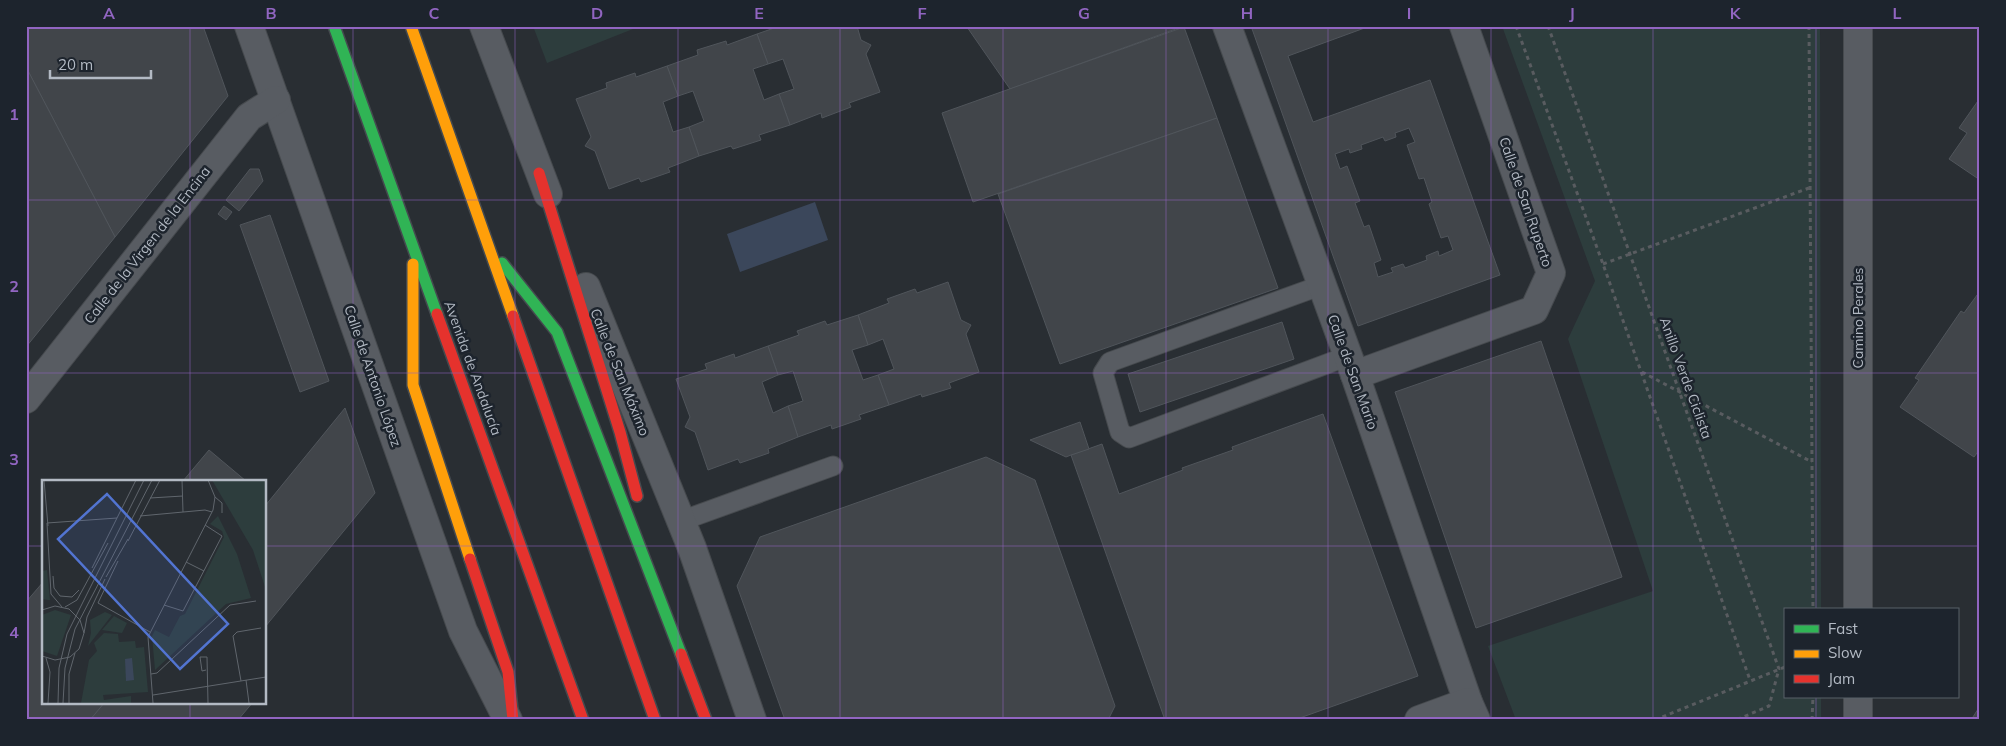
<svg xmlns="http://www.w3.org/2000/svg" width="2006" height="746" font-family="Mulish,sans-serif">
  <style>
    .green { fill: #2d3d3d }
    .water { fill: #3b475b }
    .building { fill: #41454a; stroke: #50555b; fill-rule: evenodd }
    .lines { fill: none; stroke-linecap: round; stroke-linejoin: round }
    .lane-casing { stroke: #464a4e; stroke-width: 21 }
    .street-casing { stroke: #464a4e; stroke-width: 30 }
    .fast-casing { stroke: #454a4f; stroke-width: 14 }
    .slow-casing { stroke: #454a4f; stroke-width: 14 }
    .jam-casing { stroke: #454a4f; stroke-width: 14 }
    .path { stroke: #595c60; stroke-width: 3; stroke-dasharray: 4 4; stroke-linecap: butt }
    .lane { stroke: #585c62; stroke-width: 19 }
    .street { stroke: #585c62; stroke-width: 28 }
    .fast { stroke: #30b455; stroke-width: 11 }
    .slow { stroke: #ff9f0a; stroke-width: 11 }
    .jam { stroke: #e5322d; stroke-width: 11 }
    .grid { fill: none; stroke: #9165c1; stroke-width: 1; stroke-opacity: 0.55 }
    .labels { text-anchor: middle; dominant-baseline: central; stroke-width: 5; stroke-linejoin: round; paint-order: stroke }
    .street-label { font-size: 14px; fill: #b3bac4; stroke: #1d242d }
    .inset-road { fill: none; stroke: #60666d; stroke-width: 1 }
    .view { fill: #5274d1; fill-opacity: 0.15; stroke: #5274d1; stroke-width: 2.5 }
    .inset-edge { fill: none; stroke: #b3bac4; stroke-width: 2.5 }
    .neatline { fill: none; stroke: #9165c1; stroke-width: 2 }
    .grid-label { font-size: 16px; text-anchor: middle; font-weight: bold; fill: #9165c1 }
  </style>
  <rect width="100%" height="100%" fill="#292e33"/>
  <g class="green">
    <path d="M533,26H631L633,29L547,63Z"/>
    <path d="M1502,26H1820L1821,610H1785V697H1821V720H1516L1488,646L1653,591L1568,339L1595,281Z"/>
  </g>
  <path class="water" d="M815,202L828,240L740,272L727,234Z"/>
  <g class="building">
    <path d="M26,26H203L228,96L115,237L26,67Z"/>
    <path d="M780,26H857L861,40L871,45L866,54L880,92L849,103L851,107L822,118L821,113L790,125L779,94L794,89L783,59L768,64L757,34Z"/>
    <path d="M1184,26L1010,89L967,27L968,26Z"/>
    <path d="M1251,26H1370L1288,56L1313,122L1430,80L1500,275L1358,326ZM1409,128L1415,142L1407,145L1419,179L1424,178L1432,202L1429,204L1441,238L1448,236L1453,250L1439,256L1438,251L1426,256L1427,260L1405,268L1403,264L1391,268L1393,272L1378,277L1374,263L1381,260L1369,225L1364,227L1355,203L1360,201L1347,166L1340,169L1335,154L1349,149L1350,153L1362,149L1361,145L1383,137L1385,141L1396,137L1395,133Z"/>
    <path d="M1184,27L1217,118L973,202L942,113Z"/>
    <path d="M757,34L768,64L753,69L764,100L779,94L790,125L759,135L761,140L733,149L731,146L699,156L689,127L704,121L693,91L678,96L667,66L698,55L697,50L726,41L727,45Z"/>
    <path d="M667,66L678,96L663,102L673,132L689,127L699,156L668,168L670,172L641,182L639,178L609,189L595,151L585,146L591,137L576,99L607,88L606,83L635,73L636,77Z"/>
    <path d="M26,67L115,237L26,347Z"/>
    <path d="M1980,98V180L1949,159L1967,133L1959,128Z"/>
    <path d="M1217,118L1278,288L1060,364L998,194Z"/>
    <path d="M250,169H259L263,181L239,211L226,200Z"/>
    <path d="M224,206L232,212L226,220L218,214Z"/>
    <path d="M270,215L329,381L300,392L240,225Z"/>
    <path d="M948,282L961,320L971,325L966,334L979,372L949,383L951,388L922,397L921,394L889,405L878,375L894,369L883,339L868,345L858,315L889,303L887,299L915,289L917,293Z"/>
    <path d="M1980,291V449L1974,457L1900,407L1919,380L1915,378L1961,311L1964,313Z"/>
    <path d="M858,315L868,345L852,350L863,380L878,375L889,405L859,415L861,419L832,429L831,425L798,437L788,406L803,401L793,371L778,375L768,346L799,335L797,331L825,321L827,325Z"/>
    <path d="M1282,322L1294,359L1140,412L1128,374Z"/>
    <path d="M1541,341L1622,577L1476,628L1395,392Z"/>
    <path d="M768,346L778,375L762,382L773,413L788,406L798,437L768,449L769,453L740,463L738,459L708,470L695,432L685,427L690,417L676,379L707,369L705,364L734,354L735,358Z"/>
    <path d="M345,408L375,493L265,627V506Z"/>
    <path d="M1323,414L1418,676L1294,720H1165L1071,455L1102,444L1119,494L1183,470L1182,468L1233,450L1232,447Z"/>
    <path d="M1080,422L1089,449L1071,455L1066,457L1030,440Z"/>
    <path d="M209,450L246,481H183Z"/>
    <path d="M986,457L1035,480L1115,706L1108,720H785L737,586L760,537Z"/>
    <path d="M44,581V702H105L90,720H26V602Z"/>
    <path d="M105,702H253L238,720H90Z"/>
    <path d="M1980,706V720H1971Z"/>
  </g>
  <g class="lines">
    <g class="lane-casing">
      <g id="lane">
        <path d="M1322,285L1110,362L1103,373L1120,432L1129,438L1348,356"/>
        <path d="M681,521L833,466"/>
      </g>
    </g>
    <g class="street-casing">
      <g id="street">
        <path d="M249,26L463,631L508,720"/>
        <path d="M484,26L548,194"/>
        <path d="M1227,26L1355,375L1468,702L1476,720"/>
        <path d="M1858,26V610"/>
        <path d="M586,287L692,548L752,720"/>
        <path d="M1355,375L1534,310L1551,273L1464,26"/>
        <path d="M26,399L249,117L276,100"/>
        <path d="M1858,697V720"/>
        <path d="M1419,720L1468,702"/>
      </g>
    </g>
    <g class="fast-casing">
      <g id="fast">
        <path d="M334,26L437,314"/>
        <path d="M502,263L557,332L681,654"/>
      </g>
    </g>
    <g class="slow-casing">
      <g id="slow">
        <path d="M411,26L513,316"/>
        <path d="M413,264V385L470,559"/>
      </g>
    </g>
    <g class="jam-casing">
      <g id="jam">
        <path d="M539,173L620,432L637,496"/>
        <path d="M437,314L583,720"/>
        <path d="M513,316L655,720"/>
        <path d="M470,559L508,672L513,720"/>
        <path d="M681,654L706,720"/>
      </g>
    </g>
    <g class="path">
      <path d="M1516,26L1603,264L1750,680"/>
      <path d="M1548,26L1779,669L1769,706L1736,720"/>
      <path d="M1809,26L1813,610"/>
      <path d="M1603,264L1809,188"/>
      <path d="M1642,372L1812,462"/>
      <path d="M1655,720L1785,667"/>
      <path d="M1812,720L1813,697"/>
    </g>
    <use href="#lane" class="lane"/>
    <use href="#street" class="street"/>
    <use href="#fast" class="fast"/>
    <use href="#slow" class="slow"/>
    <use href="#jam" class="jam"/>
  </g>
  <path class="grid" d="M190,26V481M353,26V720M515,26V720M678,26V720M840,26V720M1003,26V720M1166,26V720M1328,26V720M1491,26V720M1653,26V720M1816,26V610M26,200H1980M26,373H1980M26,546H44M265,546H1980M1816,697V720M190,702V720"/>
  <g class="labels">
    <g class="street-label">
      <text transform="translate(1526 202) rotate(71)">Calle de San Ruperto</text>
      <text transform="translate(147 245) rotate(-52)">Calle de la Virgen de la Encina</text>
      <text transform="translate(1858 318) rotate(-90)">Camino Perales</text>
      <text transform="translate(473 368) rotate(70)">Avenida de Andalucía</text>
      <text transform="translate(620 372) rotate(68)">Calle de San Máximo</text>
      <text transform="translate(1353 372) rotate(70)">Calle de San Mario</text>
      <text transform="translate(373 376) rotate(71)">Calle de Antonio López</text>
      <text transform="translate(1686 378) rotate(70)">Anillo Verde Ciclista</text>
    </g>
  </g>
  <g transform="translate(42 480)">
    <rect width="224" height="224" fill="#292e33"/>
    <path d="M170,0H224V110L211,70ZM176,36L195,74L209,118L184,124L113,190L110,156L113,150L127,157L138,136L143,134L182,57L180,51L168,44ZM5,90L8,120H6L0,119V91ZM13,130L29,135L15,176L0,171V135ZM63,132L70,135L46,166L49,153L48,140ZM72,136L85,143L80,153L60,150ZM62,153L76,154L77,162L93,161L94,168L102,167L106,212L61,215L62,220L89,216V223H39L47,180L55,171L52,163Z" fill="#2d3d3d"/>
    <path d="M90,178L92,200L84,201L83,179Z" fill="#3b475b"/>
    <path class="inset-road" d="M2,0L6,46M140,0L141,32M166,0L173,17L180,23V33M108,18L141,16M98,36L163,30L170,32M5,43L75,38M5,43L9,114L20,127M86,61L118,0M76,81L56,123L108,152M144,82L162,91M50,88L94,0M11,96L12,108L18,116L30,117L37,110M64,97L86,59M122,125L141,131L180,56L163,45M23,127L35,120L66,63M0,130L13,126L27,129L38,140L42,153L37,169L28,177L13,180L0,176M42,153L45,137L63,99M4,178L8,192L6,223M164,190L160,191L158,177H165L166,223M109,194L115,193L188,125L214,121M204,200L207,223M199,201L191,156L195,152L219,148M111,215L224,197M16,223L17,188L25,154L102,0M21,223L23,188L33,149L110,0M27,223V194L33,173M111,223L106,157L171,30L173,17"/>
    <path class="view" d="M65,14L186,144L138,189L16,59Z"/>
    <rect width="224" height="224" class="inset-edge"/>
  </g>
  <rect width="2006" height="746" fill="none" stroke="#1d242d" stroke-width="55"/>
  <rect x="1784" y="608" width="175" height="90" fill="#1d242d" stroke="#596069"/>
  <rect x="1794" y="625" width="25" height="8" fill="#30b455" stroke="#596069"/>
  <text x="1828" y="634" font-size="15" fill="#b3bac4">Fast</text>
  <rect x="1794" y="650" width="25" height="8" fill="#ff9f0a" stroke="#596069"/>
  <text x="1828" y="658" font-size="15" fill="#b3bac4">Slow</text>
  <rect x="1794" y="675" width="25" height="8" fill="#e5322d" stroke="#596069"/>
  <text x="1828" y="684" font-size="15" fill="#b3bac4">Jam</text>
  <path d="M50 70v8h101v-8" fill="none" stroke="#b3bac4" stroke-width="2.5"/>
  <text x="58" y="70" font-size="15" fill="#b3bac4" stroke="#1d242d" stroke-width="4" paint-order="stroke">20 m</text>
  <rect x="28" y="28" width="1950" height="690" class="neatline"/>
  <g class="grid-label">
    <text x="109" y="19">A</text>
    <text x="271" y="19">B</text>
    <text x="434" y="19">C</text>
    <text x="597" y="19">D</text>
    <text x="759" y="19">E</text>
    <text x="922" y="19">F</text>
    <text x="1084" y="19">G</text>
    <text x="1247" y="19">H</text>
    <text x="1409" y="19">I</text>
    <text x="1572" y="19">J</text>
    <text x="1735" y="19">K</text>
    <text x="1897" y="19">L</text>
    <text x="14" y="120">1</text>
    <text x="14" y="292">2</text>
    <text x="14" y="465">3</text>
    <text x="14" y="638">4</text>
  </g>
</svg>
